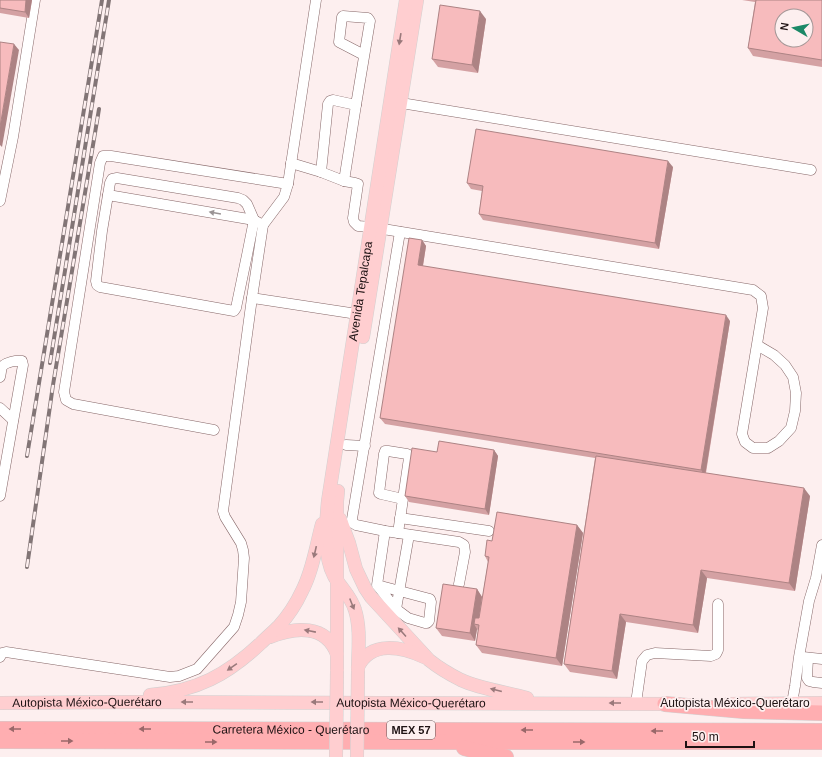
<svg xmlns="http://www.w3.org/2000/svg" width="822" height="757" font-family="Helvetica,sans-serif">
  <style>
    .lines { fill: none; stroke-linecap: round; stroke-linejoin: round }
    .minor-casing { stroke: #866768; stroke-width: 11 }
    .major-casing { stroke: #d2d0d0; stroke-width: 14 }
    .highway-casing { stroke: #d2d0d0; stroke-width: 16 }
    .minor { stroke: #fff; stroke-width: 10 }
    .major { stroke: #ffced0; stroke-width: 13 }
    .highway { stroke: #ffaeb1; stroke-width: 15 }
    .rail-casing { stroke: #827576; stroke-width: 4 }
    .rail { stroke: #fdefef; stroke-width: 2.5; stroke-dasharray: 8; stroke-linecap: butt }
    .major-bridge-casing { stroke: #d2d0d0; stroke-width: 14; stroke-linecap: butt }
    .major-bridge { stroke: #ffced0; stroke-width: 13 }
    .wall { fill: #d4a1a3 }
    .shaded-wall { fill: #ad8384 }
    .building { fill: #f7bbbd; stroke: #ad8384; fill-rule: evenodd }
    .oneway { fill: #9a797b }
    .oneway2 { fill: #9a9495 }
    .oneway3 { fill: #9a686a }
    .labels { text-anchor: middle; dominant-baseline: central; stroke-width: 3.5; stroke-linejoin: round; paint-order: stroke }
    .shield { fill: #fdefef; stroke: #615455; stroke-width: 1 }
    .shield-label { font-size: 11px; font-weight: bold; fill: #1e1213 }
    .street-label { font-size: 12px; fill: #1e1213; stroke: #fdefef }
  </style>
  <rect width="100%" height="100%" fill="#fdefef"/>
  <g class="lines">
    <g class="minor-casing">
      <g id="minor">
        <path d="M364,55L339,42L342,17L343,16L368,18L370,21L356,105L333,100L330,101L328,104L321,172L344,181L355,183L358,184L353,218L354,222L358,226L371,227L753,290L761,296L763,308L742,434L745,442L753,448H768L779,441L791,428L795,411L796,393L793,377L785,365L774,355L757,345"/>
        <path d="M395,102L811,170"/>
        <path d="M291,163L321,172"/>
        <path d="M117,178L238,198L243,200L247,204L254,220L247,255L236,308L234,311L100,287L97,285L96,281L102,231L110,183L112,179Z"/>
        <path d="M344,181L356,105"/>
        <path d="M108,195L254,220L263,225L252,298L357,314"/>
        <path d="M0,201L13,137L35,0"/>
        <path d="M263,225L284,197L288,184L316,0"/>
        <path d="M400,232L352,519L353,523L356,525L385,531L459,542L464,545L465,552L459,584"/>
        <path d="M0,377C1,374 1,369 2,367C5,362 17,360 22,361L23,365L0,496"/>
        <path d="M0,408L13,420"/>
        <path d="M214,430L73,404L66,400L64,392L100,163L103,156H111L288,184"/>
        <path d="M346,445L365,446"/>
        <path d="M400,518L489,531"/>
        <path d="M398,533L409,458V455L407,454L388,451H385L384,454L379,493L381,494L403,499"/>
        <path d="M377,585L430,599L431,602L429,621L427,623H425L408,618L396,609L377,585L385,531"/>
        <path d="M396,609L409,535"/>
        <path d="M0,657L2,653L6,652L170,677L179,676L197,669L234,627L238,615L241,602L244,558L243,550L241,543L225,517L223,511L252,298"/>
        <path d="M803,657L822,659"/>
        <path d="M808,658L807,678L809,681L813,682L822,683"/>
        <path d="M636,703L642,661L647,655L655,653L711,656L716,654L718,650V604"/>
        <path d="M792,703L795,686L799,657L809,601L816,578L822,545"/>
      </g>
    </g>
    <g class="major-casing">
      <g id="major">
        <path d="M363,337L417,0"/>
        <path d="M340,519L349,543L356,569L365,588L371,597L429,660C439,668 449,674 461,680C481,689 505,692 527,698"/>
        <path d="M270,637C295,627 326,624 337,654"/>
        <path d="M358,667C371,640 402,647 424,657"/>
        <path d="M337,671V501L338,491"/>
        <path id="s1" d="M358,671C358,651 361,629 355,610C351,596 341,588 334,576C323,556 326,522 328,501L406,0"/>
        <path d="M150,695C197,691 227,675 261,643C267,637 273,632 279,626C288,616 296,604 302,591C313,570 316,546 322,524"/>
        <path id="s2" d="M0,703L134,702L674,704"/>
        <path d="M728,704L822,703"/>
      </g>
    </g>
    <g class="highway-casing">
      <g id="highway">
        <path d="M665,704L744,711L822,713"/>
        <path id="s3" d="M0,729L822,731"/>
        <path d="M0,741L448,742H822"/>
        <path d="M464,748L492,755L506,757"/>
      </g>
    </g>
    <use href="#minor" class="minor"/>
    <use href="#major" class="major"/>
    <use href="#highway" class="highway"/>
    <g class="rail-casing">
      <g id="rail">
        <path d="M50,363L109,0"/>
        <path d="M27,456L102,0"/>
        <path d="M27,567L53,385L99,109"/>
      </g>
    </g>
    <use href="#rail" class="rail"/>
    <g class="major-bridge-casing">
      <g id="major-bridge">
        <path d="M336,757L337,671"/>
        <path d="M357,757L358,671"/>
      </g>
    </g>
    <use href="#major-bridge" class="major-bridge"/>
  </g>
  <g class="wall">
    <path d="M0,0H32L29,18L0,13Z"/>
    <path d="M742,0H822V67L753,56L748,48L755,2Z"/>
    <path d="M486,19L478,73L438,67L432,59Z"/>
    <path d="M673,167L659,249L483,220L479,214L482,191L471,189L467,183Z"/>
    <path d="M422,240L426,246L423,266L730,321L706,473L810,496L795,591L707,578L698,633L626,622L617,679L570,672L564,664L595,458L385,424L380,418Z"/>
    <path d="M494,450L498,456L489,515L409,502L405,496L437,452Z"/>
    <path d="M577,525L583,533L562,666L482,653L476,645L478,631L477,629L475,641L442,636L436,628L477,589L482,597L479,618L488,562L485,556L492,541Z"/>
  </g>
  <g class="shaded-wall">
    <path d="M26,0H32L29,18L25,12Z"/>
    <path d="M480,11L486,19L478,73L472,65Z"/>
    <path d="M14,44L19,50L2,147L0,145V127Z"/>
    <path d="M668,161L673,167L659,249L655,243Z"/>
    <path d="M422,240L426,246L422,271L418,265Z"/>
    <path d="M726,315L730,321L705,476L701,470Z"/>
    <path d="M494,450L498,456L489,515L485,509Z"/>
    <path d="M804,488L810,496L795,591L789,583Z"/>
    <path d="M577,525L583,533L562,666L556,658Z"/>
    <path d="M701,570L707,578L698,633L693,625Z"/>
    <path d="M477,589L482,597L478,625L474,624L477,629L475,641L470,633Z"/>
    <path d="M620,614L626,622L617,679L612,671Z"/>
  </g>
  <g class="building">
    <path d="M0,0H26L25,12L0,8Z"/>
    <path d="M756,0H822V60L748,48ZM782,16H806V40H782Z"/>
    <path d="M440,5L480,11L472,65L432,59Z"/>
    <path d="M0,42L14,44L0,127Z"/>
    <path d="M476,129L668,161L655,243L479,214L483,186L467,183Z"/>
    <path d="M409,238L422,240L418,265L726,315L701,470L380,418Z"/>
    <path d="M439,441L494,450L485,509L405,496L412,448L437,452Z"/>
    <path d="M596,456L804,488L789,583L701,570L693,625L620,614L612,671L564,664Z"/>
    <path d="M497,512L577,525L556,658L476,645L479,625L474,624L475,618H479L489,557L485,556L487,540L492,541Z"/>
    <path d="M443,584L477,589L470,633L436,628Z"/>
  </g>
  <defs><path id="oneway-solid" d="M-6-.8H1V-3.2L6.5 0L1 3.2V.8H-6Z"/></defs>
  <g class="oneway">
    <use href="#oneway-solid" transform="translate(400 39) rotate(99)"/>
    <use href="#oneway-solid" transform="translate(315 552) rotate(103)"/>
    <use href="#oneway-solid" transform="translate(352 604) rotate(68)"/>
    <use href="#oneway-solid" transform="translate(310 631) rotate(-169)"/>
    <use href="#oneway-solid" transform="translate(402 632) rotate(-132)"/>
    <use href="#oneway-solid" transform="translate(232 667) rotate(145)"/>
    <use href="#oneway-solid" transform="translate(496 690) rotate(-166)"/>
    <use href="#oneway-solid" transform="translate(187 702) rotate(-180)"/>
    <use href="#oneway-solid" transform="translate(317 702) rotate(-180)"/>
    <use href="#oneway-solid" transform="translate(615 703) rotate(-180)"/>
  </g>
  <use class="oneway2" href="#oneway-solid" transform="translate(215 213) rotate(-170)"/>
  <g class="oneway3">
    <use href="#oneway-solid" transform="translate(15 729) rotate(180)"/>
    <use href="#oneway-solid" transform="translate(145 729) rotate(-180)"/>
    <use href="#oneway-solid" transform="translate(527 730) rotate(-180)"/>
    <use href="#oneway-solid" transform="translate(657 731) rotate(-180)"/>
    <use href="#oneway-solid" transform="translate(67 741)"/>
    <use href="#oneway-solid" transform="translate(211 742)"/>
    <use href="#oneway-solid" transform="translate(579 742)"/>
  </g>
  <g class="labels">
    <rect class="shield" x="387" y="721" width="48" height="18" rx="3"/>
    <g class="shield-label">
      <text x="411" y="730">MEX 57</text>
    </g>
    <g class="street-label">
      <text stroke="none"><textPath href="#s1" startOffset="390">Avenida Tepalcapa</textPath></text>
      <text stroke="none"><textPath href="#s2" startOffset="87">Autopista México-Querétaro</textPath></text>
      <text stroke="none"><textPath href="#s2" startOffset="411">Autopista México-Querétaro</textPath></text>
      <text x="735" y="703">Autopista México-Querétaro</text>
      <text stroke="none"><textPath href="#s3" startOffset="291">Carretera México - Querétaro</textPath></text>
    </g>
  </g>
  <g transform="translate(794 28) rotate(279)"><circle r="19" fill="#fdefef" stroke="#a49797"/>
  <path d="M0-3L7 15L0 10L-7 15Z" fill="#1b8967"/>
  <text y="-6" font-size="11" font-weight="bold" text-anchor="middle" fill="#1e1213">N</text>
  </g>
  <path d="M686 741v6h68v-6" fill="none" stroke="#1e1213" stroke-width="2"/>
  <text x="692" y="741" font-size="12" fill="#1e1213" stroke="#fdefef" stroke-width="3" paint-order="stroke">50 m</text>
</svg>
